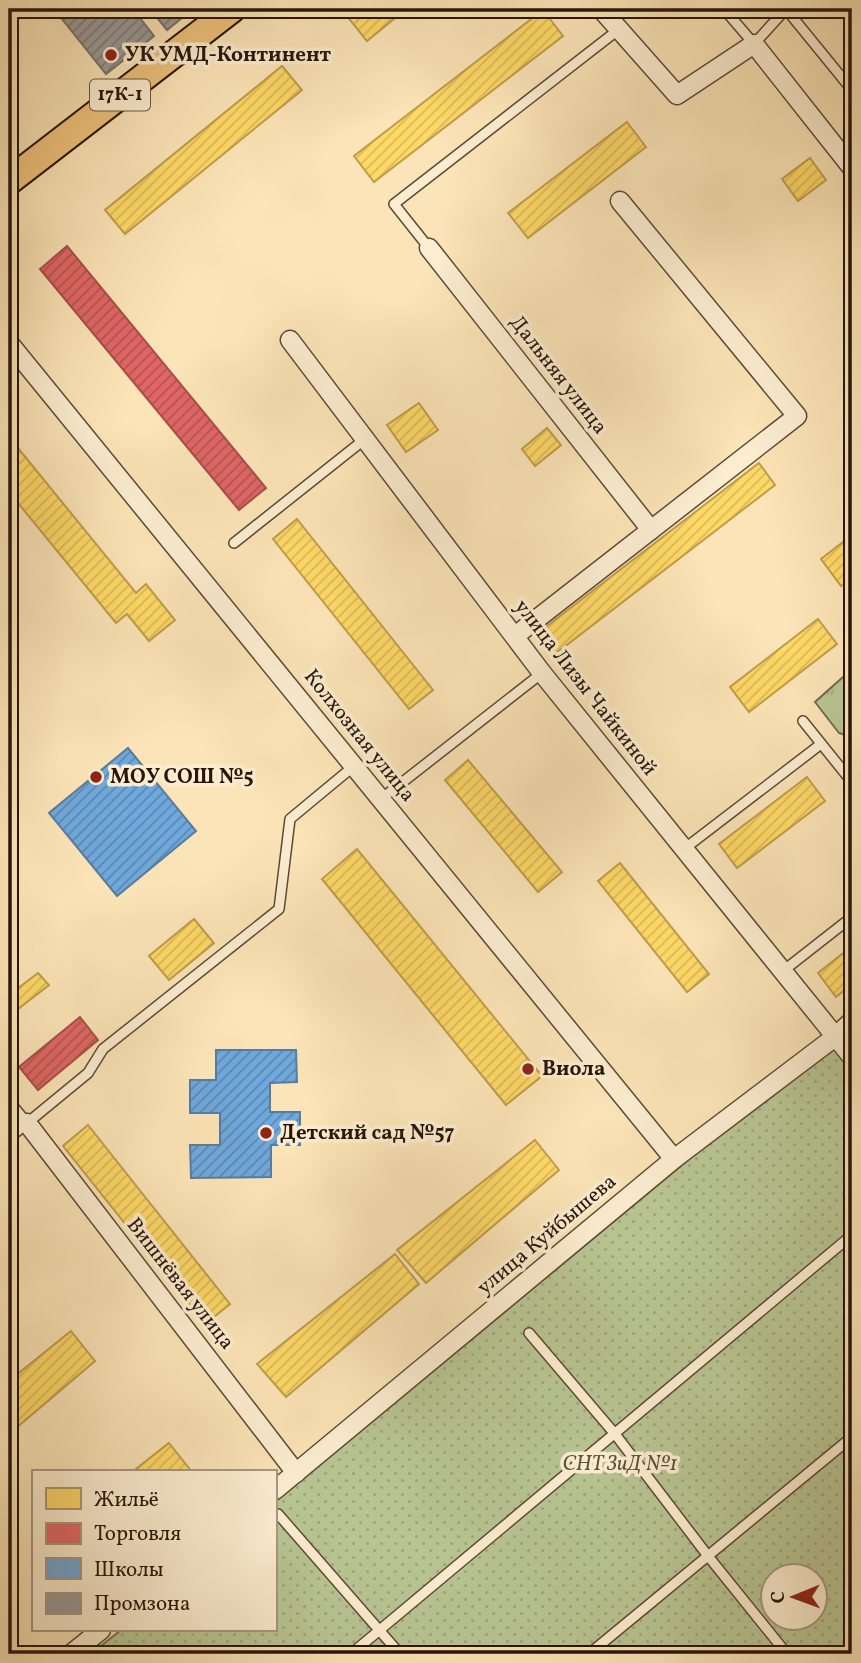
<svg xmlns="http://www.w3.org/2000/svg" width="861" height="1663" font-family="Vollkorn,serif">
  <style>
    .grass { fill: url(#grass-tufts); stroke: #706e4f; stroke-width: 2 }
    .garden { fill: url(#garden-dots); stroke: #706e4f; stroke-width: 2; fill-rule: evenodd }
    .homes { fill: url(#homes-hatch); stroke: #be9e4b; stroke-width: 2 }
    .shops { fill: url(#shops-hatch); stroke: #a84e4b; stroke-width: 2 }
    .schools { fill: url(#schools-hatch); stroke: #597c9d; stroke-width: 2 }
    .industry { fill: url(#industry-hatch); stroke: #77726e; stroke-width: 2 }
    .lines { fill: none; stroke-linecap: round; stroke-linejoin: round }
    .lane-casing { stroke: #5c4a36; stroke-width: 12 }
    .street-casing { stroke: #5c4a36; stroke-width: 21 }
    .primary-casing { stroke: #27160b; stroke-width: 30 }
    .lane { stroke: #fcedd0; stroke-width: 9 }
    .street { stroke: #fcedd0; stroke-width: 18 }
    .primary { stroke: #eec27c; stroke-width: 26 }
    .poi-dot { fill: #8f2418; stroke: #fcedd0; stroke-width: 2.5 }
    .labels { text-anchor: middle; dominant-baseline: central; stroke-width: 7; stroke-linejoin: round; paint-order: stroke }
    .shield { fill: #fcedd0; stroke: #675646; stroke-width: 2 }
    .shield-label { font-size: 19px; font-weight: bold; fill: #27160b }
    .poi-label { font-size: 21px; font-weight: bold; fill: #27160b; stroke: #fcedd0; text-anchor: start }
    .street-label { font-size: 21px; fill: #27160b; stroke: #fcedd0 }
    .park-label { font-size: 21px; font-style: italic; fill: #5a533b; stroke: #fcedd0 }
  </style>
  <defs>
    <pattern id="grass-tufts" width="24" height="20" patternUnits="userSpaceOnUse" patternTransform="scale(1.75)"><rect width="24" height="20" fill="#b8c593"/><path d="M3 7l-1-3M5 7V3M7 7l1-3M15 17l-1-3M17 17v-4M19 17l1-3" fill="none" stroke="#9ea87d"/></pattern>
    <pattern id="garden-dots" width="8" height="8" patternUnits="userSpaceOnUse" patternTransform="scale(1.75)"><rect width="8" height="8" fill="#b8c593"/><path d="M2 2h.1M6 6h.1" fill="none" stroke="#9ea87d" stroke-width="1.8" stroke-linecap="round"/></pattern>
    <pattern id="homes-hatch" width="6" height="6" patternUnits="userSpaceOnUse" patternTransform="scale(1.75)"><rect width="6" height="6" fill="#ffd966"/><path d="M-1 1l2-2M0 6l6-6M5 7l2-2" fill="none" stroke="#dbba57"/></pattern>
    <pattern id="shops-hatch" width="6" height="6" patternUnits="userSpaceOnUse" patternTransform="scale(1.75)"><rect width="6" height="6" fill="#e06666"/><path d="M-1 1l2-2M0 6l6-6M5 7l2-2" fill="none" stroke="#b65352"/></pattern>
    <pattern id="schools-hatch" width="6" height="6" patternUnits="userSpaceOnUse" patternTransform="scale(1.75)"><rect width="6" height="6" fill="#6fa8dc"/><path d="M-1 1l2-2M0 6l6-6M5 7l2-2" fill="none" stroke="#5b88b1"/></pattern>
    <pattern id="industry-hatch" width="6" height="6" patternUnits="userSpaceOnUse" patternTransform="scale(1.75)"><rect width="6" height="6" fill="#999"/><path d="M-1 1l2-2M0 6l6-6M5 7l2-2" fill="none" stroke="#7d7c7b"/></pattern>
  </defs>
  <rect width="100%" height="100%" fill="#fbe4b7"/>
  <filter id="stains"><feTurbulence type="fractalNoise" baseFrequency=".00286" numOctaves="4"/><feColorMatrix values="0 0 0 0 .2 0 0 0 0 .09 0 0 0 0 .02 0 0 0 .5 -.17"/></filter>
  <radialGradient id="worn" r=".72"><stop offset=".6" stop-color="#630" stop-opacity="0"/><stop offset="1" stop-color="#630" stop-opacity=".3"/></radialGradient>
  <path class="grass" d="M852,669V733C848,736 844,735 839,733L815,702Z"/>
  <path class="garden" d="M833,1040L852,1064V1654H91L121,1630H275V1502ZM774,1576H816V1618H774Z"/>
  <g class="homes">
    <path d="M355,9H406L367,41L347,16Z"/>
    <path d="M543,10L563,36L374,182L354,156Z"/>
    <path d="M282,66L302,90L125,234L105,210Z"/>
    <path d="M627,122L646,147L528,238L508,213Z"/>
    <path d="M810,158L826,180L798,201L782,179Z"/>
    <path d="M419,403L438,430L406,452L387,425Z"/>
    <path d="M547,428L561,445L535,466L522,449Z"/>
    <path d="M9,437L136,593L146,584L175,620L149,641L127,614L116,623L9,492Z"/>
    <path d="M759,463L775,485L555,654L538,633Z"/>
    <path d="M297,519L433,690L409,709L273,539Z"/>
    <path d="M852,535V578L841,586L821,559Z"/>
    <path d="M818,619L837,644L749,712L730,687Z"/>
    <path d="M468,760L562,872L538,892L445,780Z"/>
    <path d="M807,777L825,801L737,868L719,844Z"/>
    <path d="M357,849L542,1076L506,1105L322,879Z"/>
    <path d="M620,863L709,974L687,992L598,881Z"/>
    <path d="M194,919L214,943L169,980L149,956Z"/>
    <path d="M852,946V984L836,997L818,973Z"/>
    <path d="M38,973L49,985L9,1016V995Z"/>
    <path d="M88,1125L230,1304L205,1324L63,1146Z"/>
    <path d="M535,1140L559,1170L426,1283L397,1250Z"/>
    <path d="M395,1254L419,1284L286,1397L257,1364Z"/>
    <path d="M71,1331L95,1361L9,1434V1381Z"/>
    <path d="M169,1443L192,1472H132Z"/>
  </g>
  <g class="shops">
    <path d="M67,246L266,488L239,510L40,269Z"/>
    <path d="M80,1017L98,1040L38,1090L19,1067Z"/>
  </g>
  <g class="schools">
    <path d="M128,748L196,831L117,896L49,813Z"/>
    <path d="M216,1050H296L297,1082L270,1083V1112H300V1145H271V1177L191,1178L190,1145H220V1113H190V1080H216Z"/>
  </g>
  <g class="industry">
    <path d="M54,9H133L154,36L106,74Z"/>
    <path d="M150,9H193L167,30Z"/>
  </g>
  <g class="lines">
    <g class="lane-casing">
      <g id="lane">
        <path d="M724,9L754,44L786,9L852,90"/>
        <path d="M849,9L852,12"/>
        <path d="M429,248L394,204L618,30"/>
        <path d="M234,543L365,439"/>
        <path d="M803,721L852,782"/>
        <path d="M381,799L542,673"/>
        <path d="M684,849L821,744"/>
        <path d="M783,971L852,917"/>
        <path d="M9,1101L27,1123"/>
        <path d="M9,1138L88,1073L103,1049L279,909L290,819L354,766"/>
        <path d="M529,1333L615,1434L708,1556L787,1654"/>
        <path d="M278,1514L400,1654"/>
        <path d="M351,1654L852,1235"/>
        <path d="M589,1654L852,1437"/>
      </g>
    </g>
    <g class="street-casing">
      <g id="street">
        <path d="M601,9L677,95L754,44L852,168"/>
        <path d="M429,248L651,530"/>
        <path d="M290,340L542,673L852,1057"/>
        <path d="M9,343L674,1159"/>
        <path d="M515,636L797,416L620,201"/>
        <path d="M27,1123L296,1473"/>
        <path d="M275,1490L674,1159L835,1037L852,1021"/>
        <path d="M71,1654L101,1630"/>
      </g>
    </g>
    <g class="primary-casing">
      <path id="primary" d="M9,181L232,9"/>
    </g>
    <use href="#lane" class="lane"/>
    <use href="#street" class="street"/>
    <use href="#primary" class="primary"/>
  </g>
  <g class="poi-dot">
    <circle cx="111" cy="55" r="7"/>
    <circle cx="96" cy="777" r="7"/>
    <circle cx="528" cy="1069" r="7"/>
    <circle cx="266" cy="1133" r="7"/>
  </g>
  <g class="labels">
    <rect class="shield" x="90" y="79.5" width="60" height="31" rx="5"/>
    <g class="shield-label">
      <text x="120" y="95">17К-1</text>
    </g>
    <g class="poi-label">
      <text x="125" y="55">УК УМД-Континент</text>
      <text x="110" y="777">МОУ СОШ №5</text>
      <text x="542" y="1069">Виола</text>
      <text x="280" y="1133">Детский сад №57</text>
    </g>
    <g class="street-label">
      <text transform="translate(558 375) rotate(52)">Дальняя улица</text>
      <text transform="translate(585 688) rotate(52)">улица Лизы Чайкиной</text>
      <text transform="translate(359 736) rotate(51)">Колхозная улица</text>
      <text transform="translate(547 1235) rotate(-40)">улица Куйбышева</text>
      <text transform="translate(180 1284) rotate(52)">Вишнёвая улица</text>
    </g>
    <g class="park-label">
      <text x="620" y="1464">СНТ ЗиД №1</text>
    </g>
  </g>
  <rect width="861" height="1663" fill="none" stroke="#fbe4b7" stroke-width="35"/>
  <rect x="10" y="10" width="840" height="1642" fill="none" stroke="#27160b" stroke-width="3.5"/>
  <rect x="18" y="18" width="826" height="1628" fill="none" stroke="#27160b" stroke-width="2"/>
  <rect x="32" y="1470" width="245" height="161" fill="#fcedd0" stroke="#a79781" stroke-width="2"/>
  <rect x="46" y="1488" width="35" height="21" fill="#ffd966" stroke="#a79781" stroke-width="2"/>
  <text x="94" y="1506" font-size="21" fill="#27160b">Жильё</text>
  <rect x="46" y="1523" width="35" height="21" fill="#e06666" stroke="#a79781" stroke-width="2"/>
  <text x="94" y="1540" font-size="21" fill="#27160b">Торговля</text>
  <rect x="46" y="1558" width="35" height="21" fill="#6fa8dc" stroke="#a79781" stroke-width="2"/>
  <text x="94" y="1576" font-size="21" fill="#27160b">Школы</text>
  <rect x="46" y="1593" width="35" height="21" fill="#999999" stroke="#a79781" stroke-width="2"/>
  <text x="94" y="1610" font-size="21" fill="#27160b">Промзона</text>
  <g transform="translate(794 1597) rotate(269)"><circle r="33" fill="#fcedd0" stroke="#a79781" stroke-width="2"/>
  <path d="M0-5L12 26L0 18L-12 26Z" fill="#8f2418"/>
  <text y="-10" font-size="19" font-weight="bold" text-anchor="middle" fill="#27160b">С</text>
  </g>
  <rect width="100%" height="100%" filter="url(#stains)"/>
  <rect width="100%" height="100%" fill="url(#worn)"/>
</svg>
